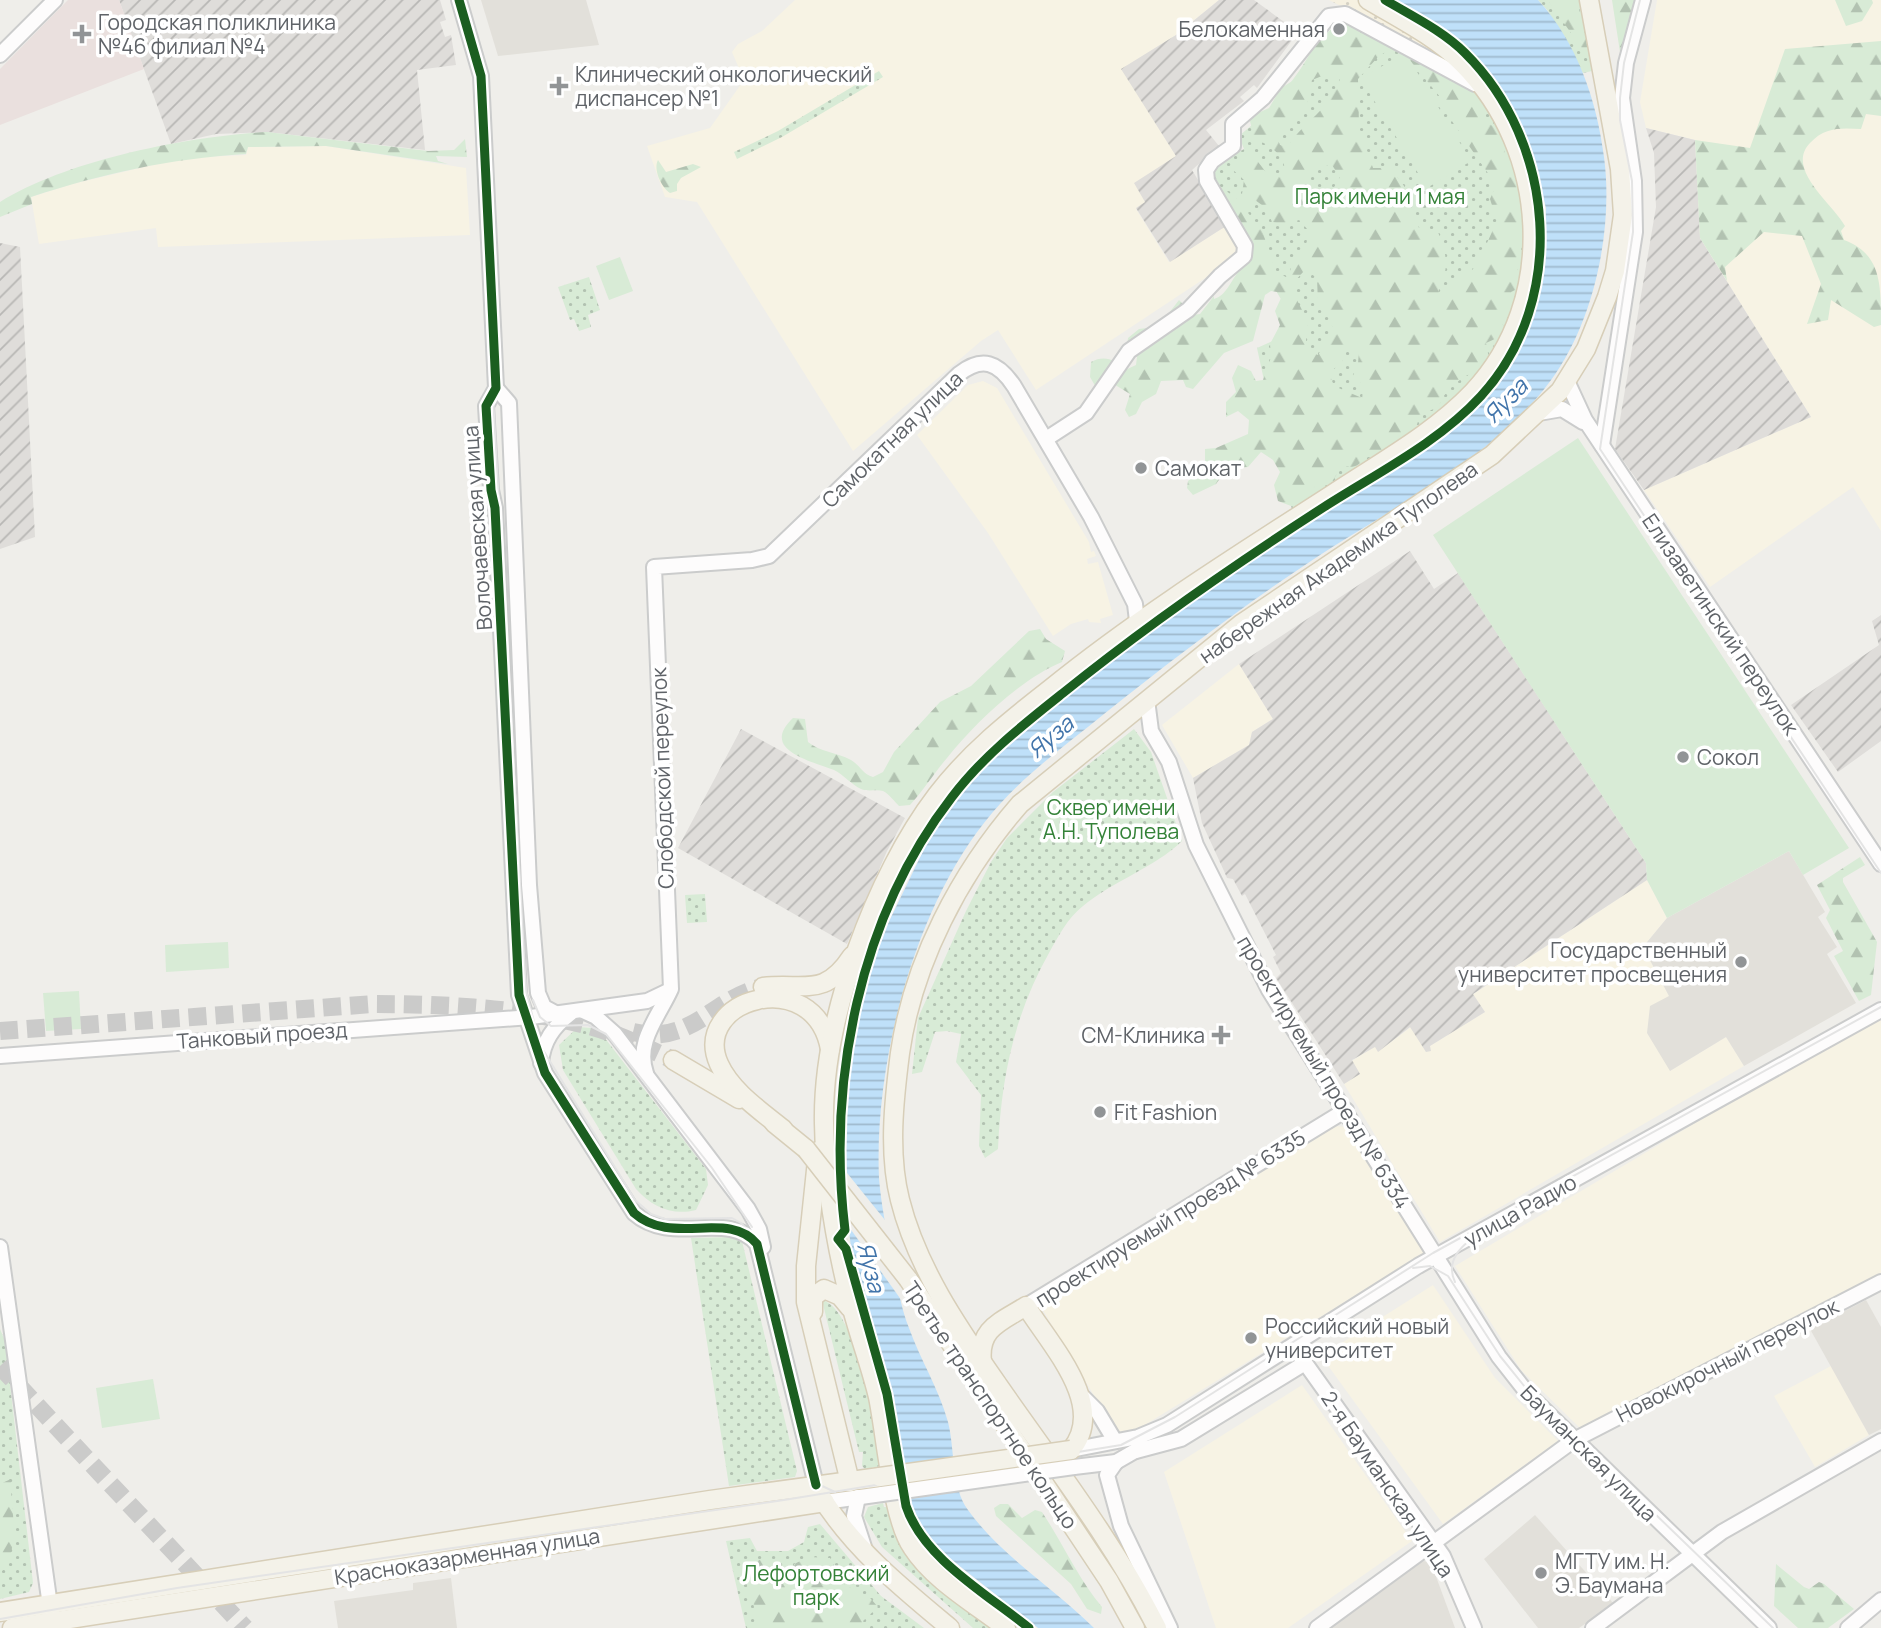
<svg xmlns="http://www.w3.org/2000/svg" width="1881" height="1628" font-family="Manrope,sans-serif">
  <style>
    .commercial { fill: #f7f3e4 }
    .industrial { fill: url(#industrial-furrows) }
    .education { fill: #e2e0da }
    .medical { fill: #eae0de }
    .grass { fill: url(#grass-dots) }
    .forest { fill: url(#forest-firs); fill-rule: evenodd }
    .sand { fill: url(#sand-dots) }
    .garden { fill: #d8ebd6 }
    .water { fill: url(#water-rules) }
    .pier { fill: #efeeea }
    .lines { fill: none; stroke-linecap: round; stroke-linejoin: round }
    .major-tunnel { stroke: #cbcbca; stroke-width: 18; stroke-dasharray: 18 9; stroke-linecap: butt }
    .minor-casing { stroke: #cbcccc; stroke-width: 18 }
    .major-casing { stroke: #d7ceb8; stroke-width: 21 }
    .minor { stroke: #fdfcfc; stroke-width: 14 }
    .major { stroke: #f4f2e9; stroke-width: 18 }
    .tram { stroke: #e4e4e4; stroke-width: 2 }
    .minor-bridge-casing { stroke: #cbcccc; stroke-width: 18; stroke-linecap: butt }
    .major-bridge-casing { stroke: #d7ceb8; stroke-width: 21; stroke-linecap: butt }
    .minor-bridge { stroke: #fdfcfc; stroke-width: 14 }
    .major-bridge { stroke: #f4f2e9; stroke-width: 18 }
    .cycleway-casing { stroke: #fff; stroke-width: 13 }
    .cycleway { stroke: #1b5e20; stroke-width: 9 }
    .poi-dot { fill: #919496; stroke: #fff; stroke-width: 2.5 }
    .labels { text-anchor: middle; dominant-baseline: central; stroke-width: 7; stroke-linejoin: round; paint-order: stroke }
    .poi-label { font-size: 21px; fill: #5f6368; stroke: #fff; text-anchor: start }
    .park-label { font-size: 21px; fill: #348238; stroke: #fff }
    .street-label { font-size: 21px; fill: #5f6368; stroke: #fff }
    .water-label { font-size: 23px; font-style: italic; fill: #4174aa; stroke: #fff }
  </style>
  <defs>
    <pattern id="industrial-furrows" width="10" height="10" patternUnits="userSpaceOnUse" patternTransform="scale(1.75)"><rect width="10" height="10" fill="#dfddda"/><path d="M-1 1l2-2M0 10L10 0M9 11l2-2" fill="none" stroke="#b8b7b5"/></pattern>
    <pattern id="grass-dots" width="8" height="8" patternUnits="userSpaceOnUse" patternTransform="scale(1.75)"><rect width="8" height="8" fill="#d8ebd6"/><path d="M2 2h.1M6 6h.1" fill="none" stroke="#b2c2b1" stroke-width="1.8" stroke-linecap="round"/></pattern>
    <pattern id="forest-firs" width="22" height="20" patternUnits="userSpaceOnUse" patternTransform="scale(1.75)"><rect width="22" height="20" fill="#d8ebd6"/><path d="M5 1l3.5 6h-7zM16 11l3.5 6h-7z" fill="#b2c2b1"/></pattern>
    <pattern id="sand-dots" width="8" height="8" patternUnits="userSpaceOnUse" patternTransform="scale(1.75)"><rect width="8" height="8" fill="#f6f1e1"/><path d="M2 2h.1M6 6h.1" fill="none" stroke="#d5d1c4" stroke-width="1.8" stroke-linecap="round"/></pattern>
    <pattern id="water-rules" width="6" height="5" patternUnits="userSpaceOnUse" patternTransform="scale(1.75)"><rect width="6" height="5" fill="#bfe0f9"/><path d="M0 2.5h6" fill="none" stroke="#9eb9cd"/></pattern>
  </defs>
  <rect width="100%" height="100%" fill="#efeeea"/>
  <g class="commercial">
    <path d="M795,0H1219L1176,35L1122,69L1176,156L1146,202L1136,209L1169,262L1226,226L1243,253L1036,390L998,330L981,341L853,451L697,202L665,197L647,146L710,128L744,80L732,52L738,44L762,31Z"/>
    <path d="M1657,0H1881V531L1853,487L1710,587L1644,490L1811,417L1700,238L1695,140L1646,128L1640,102Z"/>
    <path d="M326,146L466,168L470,235L158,247L156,228L39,244L31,197L72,184L182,158L246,155L248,147Z"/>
    <path d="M983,381L997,388L1089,542L1091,552L1094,551L1096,556L1087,559L1088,564L1098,562L1113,615L1100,619L1101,623L1089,622L1088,619L1071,624L1053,636L988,533L917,435L968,385Z"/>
    <path d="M1239,664L1273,719L1252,732L1249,745L1193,778L1162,725Z"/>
    <path d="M1647,880L1667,918L1643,947L1669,996L1670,1071L1726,1037L1744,1066L1440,1242L1344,1084L1360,1074L1352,1061L1375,1046L1379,1051L1411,1027L1426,1052L1430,1046L1485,1012L1472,995Z"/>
    <path d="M1881,1020V1277L1584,1432L1521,1370L1455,1266L1828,1044Z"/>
    <path d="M1333,1126L1349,1127L1426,1252L1135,1431L1127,1436L1117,1434L1040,1305Z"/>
    <path d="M1433,1285L1495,1378L1558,1441L1443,1524L1321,1356Z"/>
    <path d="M1831,1366L1869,1435L1815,1467L1774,1396Z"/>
    <path d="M1302,1385L1412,1541L1288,1628H1216L1164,1472Z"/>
  </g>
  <g class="industrial">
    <path d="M119,0H440L446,20L440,22L445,37L451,35L456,65L417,70L425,150L267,132L216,134L171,144Z"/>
    <path d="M1219,0H1254L1298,32L1257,88L1254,85L1240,97L1244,101L1206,130L1219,146L1192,170L1226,226L1170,262L1136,208L1145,202L1134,183L1176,156L1121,69L1176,35Z"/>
    <path d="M1646,128L1695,140L1700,238L1811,417L1644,490L1615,449L1656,207L1654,153Z"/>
    <path d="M0,243L20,247L35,537L0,549Z"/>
    <path d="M1410,551L1434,589L1458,573L1646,863L1647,880L1473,994L1485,1012L1430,1046L1431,1051L1426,1052L1410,1027L1378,1052L1375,1047L1352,1060L1360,1074L1344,1084L1276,978L1281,973L1273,957L1276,955L1245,894L1242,896L1233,879L1227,878L1224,871L1202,823L1193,778L1249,745L1252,732L1273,719L1239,664Z"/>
    <path d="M1881,615V741L1838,772L1791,705L1879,645L1872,621Z"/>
    <path d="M741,729L905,818L887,851L847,944L678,848Z"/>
  </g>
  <g class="education">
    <path d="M481,0H586L599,45L498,56Z"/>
    <path d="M1789,851L1825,912L1818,917L1837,947L1827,954L1856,1003L1744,1066L1726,1037L1670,1071L1647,1033L1650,1006L1669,996L1643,947L1667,918Z"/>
    <path d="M1866,1300L1881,1327V1429L1869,1435L1810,1329Z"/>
    <path d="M1535,1515L1614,1604L1579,1628H1538L1484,1559Z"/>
    <path d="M1424,1561L1431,1563L1455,1628H1330L1400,1573Z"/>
    <path d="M451,1578L457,1628H338L334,1601L413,1590V1583Z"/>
  </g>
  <path class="medical" d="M68,0H119L144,69L0,125V69Z"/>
  <g class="grass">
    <path d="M1538,0H1581L1592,71L1583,73L1548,11Z"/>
    <path d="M1340,21H1347L1469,84L1496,120L1513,156L1525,244L1519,292L1501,335L1478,372L1443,409L1292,510L1257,348L1288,334L1285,306L1211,180L1210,172L1216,165L1244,149L1239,136L1272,108L1327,33Z"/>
    <path d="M879,71L883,77L782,137L737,159L734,152L778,131Z"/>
    <path d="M589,277L600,310L588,315L591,327L579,331L574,319L570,320L558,287Z"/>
    <path d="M1134,729L1151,752L1182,841C1154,868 1113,881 1083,906C1067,919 1059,935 1049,953C1014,1015 1001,1079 998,1149L985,1158L979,1146L981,1095L956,1062L961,1034L947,1031L935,1032L922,1072L912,1074L918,1018L966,911L991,862L1007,838L1053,792Z"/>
    <path d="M705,894L707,922L687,923L685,895Z"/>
    <path d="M578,1027L592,1028L604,1037L706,1169L708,1185L696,1210C672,1216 652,1207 636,1189L563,1070L559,1045Z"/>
    <path d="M737,1237L742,1241L797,1471L795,1477L729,1486L691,1238Z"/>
    <path d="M822,1300C856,1307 877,1433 886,1465L865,1469L862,1466L863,1452H859Z"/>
    <path d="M0,1329L5,1341L33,1583L29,1592L0,1599Z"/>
    <path d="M883,1503L884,1507H889C894,1558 957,1596 994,1628H973L882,1547L864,1517L868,1507Z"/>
    <path d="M820,1524L881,1596L924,1628H746L726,1541L750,1538L757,1551H788L804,1542L808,1527Z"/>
  </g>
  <g class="forest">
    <path d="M1548,0H1577L1590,58H1583L1582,49Z"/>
    <path d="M1612,0H1637L1625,49L1620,52Z"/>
    <path d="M1835,0H1872L1873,3L1862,21L1846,26Z"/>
    <path d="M1346,22L1361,33L1410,52L1440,75L1461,82L1484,98C1482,116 1487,124 1502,133L1505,154L1524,175L1529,232L1517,258V289L1511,292L1514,307L1501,319L1506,334L1486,343L1489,358L1481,369C1465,374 1443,390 1439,407L1421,414L1412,437L1387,453L1364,455C1361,467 1353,468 1342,466L1330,485H1316L1303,503L1291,506L1278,501L1274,485L1280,472L1273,460L1261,452L1248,467L1227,469L1216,484L1193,495L1187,488L1188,481L1205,467V449L1216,448L1248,434L1249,420L1238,411L1226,417V402L1236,392L1232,378L1238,365L1251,371L1256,381L1263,380L1271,357L1270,344L1280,325L1275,311L1281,298L1277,292L1271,291L1265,295L1253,341L1224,353L1193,389L1186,387L1183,380L1161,381L1156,394L1142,402L1136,414L1129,417L1125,410L1130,394L1112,383L1097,389L1090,377L1091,362C1104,355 1116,359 1123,371L1136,365L1137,357L1127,346L1128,338L1139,329L1147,328L1149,335L1172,322L1169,313L1179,300L1193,315L1200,314L1214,296V299C1228,295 1231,278 1242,268L1239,258L1242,252L1215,205L1223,189L1241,201L1244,180L1233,170L1232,163L1245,154H1252L1265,171L1277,177L1284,174C1288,156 1269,145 1254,138L1249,117L1269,108L1281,88L1294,80L1320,37ZM1390,49L1404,53L1440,97L1445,111L1496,185L1490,199L1497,221L1487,243L1478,254L1480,259L1470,273L1456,277L1439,299C1437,287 1443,283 1445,272C1448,259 1443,244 1438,232L1419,228L1404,186L1391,168H1373L1359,127L1358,79L1378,57ZM1327,74L1340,79C1329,111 1305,120 1287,147L1280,145L1277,138L1306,108L1312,80ZM1332,165L1340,177L1333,189L1311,200L1303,189C1308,172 1314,167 1332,165ZM1255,200L1266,208L1272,222L1286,225L1299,220L1309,231L1306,245L1295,254L1288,278L1276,272L1262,230L1244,208ZM1304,271L1317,277L1318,305L1328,315L1333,329L1318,355L1305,350L1308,322L1295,296L1294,282ZM1345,349L1359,350L1358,364L1352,378L1364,385L1362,398L1334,386L1329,373L1342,362Z"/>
    <path d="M1881,41V116L1866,114L1861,129C1840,128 1825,127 1810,143C1785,169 1832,203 1845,226L1841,231L1844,240C1881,254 1881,283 1881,325L1874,327L1831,300L1828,320L1807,324L1821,284L1802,236L1764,232L1725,267L1727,281L1700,238L1695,140L1750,148L1785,49Z"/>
    <path d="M267,132L428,151L454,150L465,139L467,157L436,156L438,161L448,164L326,146L248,147L246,154C168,159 105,173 31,197L32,204L0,217V202C67,160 188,136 267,132Z"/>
    <path d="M658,160L666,172L693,164L701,167L681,178L677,184V191L670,193C661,187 653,169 658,160Z"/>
    <path d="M1040,629L1046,639L1065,651L1062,662C1022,678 974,724 947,758C934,773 924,790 910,805L899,806C895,802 889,794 883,791C877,789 868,792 861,789C852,785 844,775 834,770C811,761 759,750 793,718L805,719L808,742C820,752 836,752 851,760C861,766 862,774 873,777L883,772L894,752L940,702L971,686L1029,631Z"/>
    <path d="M1860,857L1865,865L1843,878V882L1877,942L1871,995L1859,1001L1834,956L1843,951L1826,918L1830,910L1817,885Z"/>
    <path d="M11,1479C10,1513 23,1544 0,1574V1484Z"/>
    <path d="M1000,1504H1008L1022,1518L1035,1510L1042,1512C1062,1542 1079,1580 1102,1607L1101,1614L1087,1609L1071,1584L996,1516L994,1508Z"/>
    <path d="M809,1557L830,1558L844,1584L871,1599L878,1607L863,1621V1628H756L753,1598L740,1570L743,1560C760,1559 773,1558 780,1575L797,1580L794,1564Z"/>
    <path d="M1776,1564L1804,1587L1809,1589L1819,1582L1824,1584L1854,1609L1828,1628H1798L1774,1606Z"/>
  </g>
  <path class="sand" d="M1329,0H1356L1435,47L1437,51L1434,54Z"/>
  <g class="garden">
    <path d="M1405,52L1471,161L1427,188L1361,79Z"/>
    <path d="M620,257L633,291L609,300L596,266Z"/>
    <path d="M1578,438L1849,848L1803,875L1789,851L1667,918L1647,880L1646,863L1433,535Z"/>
    <path d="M228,942L229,968L166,972L165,945Z"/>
    <path d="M79,991L81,1029L46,1031L43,993Z"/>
    <path d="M153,1379L160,1419L102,1428L96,1388Z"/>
  </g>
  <path class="water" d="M1391,0H1538C1577,42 1597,101 1604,157C1614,231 1593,329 1545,388C1490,457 1408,500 1334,546C1253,598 1179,654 1104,714C1061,749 1018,779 984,823C913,913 874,1065 879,1178C881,1205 887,1232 892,1259C897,1281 900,1306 909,1328C920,1359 939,1389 948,1422C955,1449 951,1487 968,1510C1002,1557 1054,1588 1094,1628H1038L933,1545L917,1523L912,1505L891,1391L852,1255L842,1175L849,1064L860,1006L881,938L928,841L955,800L988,763L1080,686L1183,605L1424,449L1479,403L1528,330L1540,290L1546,208L1528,141L1501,88L1468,50Z"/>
  <path class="pier" d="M839,1163L889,1225L907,1308L844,1220Z"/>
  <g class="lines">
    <g class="major-tunnel">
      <path d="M0,1031L373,1004C445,1004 524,1008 593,1027C621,1035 647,1048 673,1060"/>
      <path d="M633,1032C691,1046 713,998 763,987"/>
      <path d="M0,1366L245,1628"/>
    </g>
    <g class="minor-casing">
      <g id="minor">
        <path d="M459,0L481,76L496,388L486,406L491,490L495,508L519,995L545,1073L634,1213C672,1247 728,1209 757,1244L816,1485"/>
        <path d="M0,55L55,0"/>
        <path d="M1567,381L1585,420L1881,864"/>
        <path d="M496,388L509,403L529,885L538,993L544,1007L557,1014"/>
        <path d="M1539,413L1562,409L1583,422"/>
        <path d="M1046,439L1086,413L1129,351L1188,310L1220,276L1244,256L1245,246L1207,181L1206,170L1212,161L1233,146V124L1263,98L1329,16L1345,14L1475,84"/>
        <path d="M1602,445L1635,232L1634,181L1622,98L1626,63L1643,0"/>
        <path d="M1147,700L1151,731L1169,762L1196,845L1269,990L1499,1357L1528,1394L1769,1628"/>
        <path d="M583,1011L596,1017L615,1034L748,1209L759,1229L763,1247"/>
        <path d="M0,1056L531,1017L647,1001L670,990"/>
        <path d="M541,1063C543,1041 553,1027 571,1013"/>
        <path d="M646,1073C635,1042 659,1016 671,989L654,567L752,560L769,556L959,374C982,356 998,362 1014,386L1091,517L1135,604L1137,621"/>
        <path d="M0,1247L51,1613"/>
        <path d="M1026,1306L1346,1110"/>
        <path d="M1293,1346L1443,1556L1474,1628"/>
        <path d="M1083,1397L1097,1411L1115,1441"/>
        <path d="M1071,1450L1138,1437L1167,1425L1418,1266L1881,1010"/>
        <path d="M1136,1451L1181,1439L1305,1363"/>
        <path d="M1116,1462L1107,1475L1121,1526L1170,1628"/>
        <path d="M1074,1467L1116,1462L1142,1447"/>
        <path d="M858,1497L854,1516L865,1550"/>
        <path d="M825,1502L882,1494"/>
        <path d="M1317,1628L1574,1440L1881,1282"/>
        <path d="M1593,1628L1722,1532L1881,1441"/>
        <path d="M1848,1628L1881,1600"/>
      </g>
    </g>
    <g class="major-casing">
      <g id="major">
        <path d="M763,987C804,982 824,999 852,956"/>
        <path d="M673,1060L739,1099"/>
        <path d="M774,1123L806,1149"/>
        <path d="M783,1129C761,1111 731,1091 719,1064C690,999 814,963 830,1049"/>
        <path d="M818,1151L806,1266V1302L850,1482"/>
        <path d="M908,1279L1109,1581L1135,1628"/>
        <path d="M813,1312V1297L824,1289L840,1296L850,1308"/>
        <path d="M982,1362C978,1328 1001,1322 1026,1306C1051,1346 1108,1406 1071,1450"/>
        <path d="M820,1495C852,1548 903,1589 950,1628"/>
        <path d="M0,1612L710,1500L880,1477"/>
        <path d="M12,1628L825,1502"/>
        <path d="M1006,1628C974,1603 934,1581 912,1547C892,1518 886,1436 878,1397C870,1363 857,1331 849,1297C835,1240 825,1182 824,1123C822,1020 875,876 937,795C969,753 1009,721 1050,689C1139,617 1235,557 1331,495C1379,463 1433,434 1473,392C1559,300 1549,150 1462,63C1436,37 1400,19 1368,0"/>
        <path d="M1157,1628C1114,1542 1053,1464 998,1385C958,1327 917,1268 900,1200C888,1153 894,1100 900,1053C913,962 960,873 1020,804L1241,624L1492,455L1560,391L1586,349L1607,297L1615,271L1623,215L1620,169L1589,0"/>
      </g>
    </g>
    <use href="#minor" class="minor"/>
    <use href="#major" class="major"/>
    <g class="tram">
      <path d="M456,0L477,69L479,145L526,991L540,1045L635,1200L651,1214L665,1219L732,1218L741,1223L752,1235L796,1402L809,1469L820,1485L835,1492"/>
      <path d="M1640,0L1624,63L1620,98V120L1632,181L1633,232L1600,449L1881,873"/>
      <path d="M533,1000L540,1017L551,1026L588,1025L606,1034L712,1168L752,1227"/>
      <path d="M1413,1268L1430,1266L1448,1276L1500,1356L1529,1392L1773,1628"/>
      <path d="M1455,1282C1447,1265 1455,1252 1469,1241"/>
      <path d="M0,1619L177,1588L784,1500L1121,1445L1175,1417L1433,1253L1881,1007"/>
    </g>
    <g class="minor-bridge-casing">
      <path id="minor-bridge" d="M882,1494L1074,1467"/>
    </g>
    <g class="major-bridge-casing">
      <g id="major-bridge">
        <path d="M806,1149L908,1279"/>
        <path d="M880,1477L1071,1450"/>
      </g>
    </g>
    <use href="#minor-bridge" class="minor-bridge"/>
    <use href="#major-bridge" class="major-bridge"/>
    <g class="cycleway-casing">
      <g id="cycleway">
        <path d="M459,0L481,76L496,388L486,406L491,490L495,508L519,995L545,1073L634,1213C672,1247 728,1209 757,1244L816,1485"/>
        <path d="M1029,1628C987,1594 923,1558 906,1506L887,1394L846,1249L838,1239L845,1230C827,1082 859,917 952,797C983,756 1024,724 1063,693C1147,625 1234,565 1324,507C1377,473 1438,443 1481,396C1569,300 1555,142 1465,53C1443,31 1412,16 1385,0"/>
      </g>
    </g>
    <use href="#cycleway" class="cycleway"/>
  </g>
  <g class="poi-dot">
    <circle cx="1339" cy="29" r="7"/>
    <path d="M78.5 23.5h7v7h7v7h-7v7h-7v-7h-7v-7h7z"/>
    <path d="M555.5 75.5h7v7h7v7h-7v7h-7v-7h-7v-7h7z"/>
    <circle cx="1141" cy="468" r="7"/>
    <circle cx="1683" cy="757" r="7"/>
    <circle cx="1741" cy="962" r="7"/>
    <path d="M1217.5 1024.5h7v7h7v7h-7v7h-7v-7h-7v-7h7z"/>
    <circle cx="1100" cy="1112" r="7"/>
    <circle cx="1251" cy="1338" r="7"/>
    <circle cx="1541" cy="1573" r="7"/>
  </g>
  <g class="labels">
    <g class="poi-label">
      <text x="98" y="22">Городская поликлиника<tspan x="98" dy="24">№46 филиал №4</tspan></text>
      <text x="1325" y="29" text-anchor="end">Белокаменная</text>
      <text x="575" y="74">Клинический онкологический<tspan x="575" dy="24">диспансер №1</tspan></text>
      <text x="1155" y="468">Самокат</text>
      <text x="1697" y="757">Сокол</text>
      <text x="1727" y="950" text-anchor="end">Государственный<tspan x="1727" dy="24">университет просвещения</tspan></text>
      <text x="1205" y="1035" text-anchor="end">СМ-Клиника</text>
      <text x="1114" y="1112">Fit Fashion</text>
      <text x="1265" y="1326">Российский новый<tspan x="1265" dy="24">университет</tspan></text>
      <text x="1555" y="1561">МГТУ им. Н.<tspan x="1555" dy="24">Э. Баумана</tspan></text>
    </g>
    <g class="park-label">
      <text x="1380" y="196">Парк имени 1 мая</text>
      <text x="1111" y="807">Сквер имени<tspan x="1111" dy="24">А.Н. Туполева</tspan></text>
      <text x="816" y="1573">Лефортовский<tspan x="816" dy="24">парк</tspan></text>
    </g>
    <g class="street-label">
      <text transform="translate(892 439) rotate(-44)">Самокатная улица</text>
      <text transform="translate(477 528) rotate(-94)">Волочаевская улица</text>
      <text transform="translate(1338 562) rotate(-35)">набережная Академика Туполева</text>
      <text transform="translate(1721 624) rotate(56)">Елизаветинский переулок</text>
      <text transform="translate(662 778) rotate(-92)">Слободской переулок</text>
      <text transform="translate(262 1035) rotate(-4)">Танковый проезд</text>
      <text transform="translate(1324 1072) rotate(59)">проектируемый проезд № 6334</text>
      <text transform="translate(1520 1210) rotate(-29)">улица Радио</text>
      <text transform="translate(1170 1218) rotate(-32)">проектируемый проезд № 6335</text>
      <text transform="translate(1727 1360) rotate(-27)">Новокирочный переулок</text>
      <text transform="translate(991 1405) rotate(56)">Третье транспортное кольцо</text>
      <text transform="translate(1589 1453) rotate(45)">Бауманская улица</text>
      <text transform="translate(1388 1484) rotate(56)">2-я Бауманская улица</text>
      <text transform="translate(467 1556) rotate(-9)">Красноказарменная улица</text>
    </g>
    <g class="water-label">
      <text transform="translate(1505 400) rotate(-46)">Яуза</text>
      <text transform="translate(1050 736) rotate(-40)">Яуза</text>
      <text transform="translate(872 1267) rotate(76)">Яуза</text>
    </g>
  </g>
</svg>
